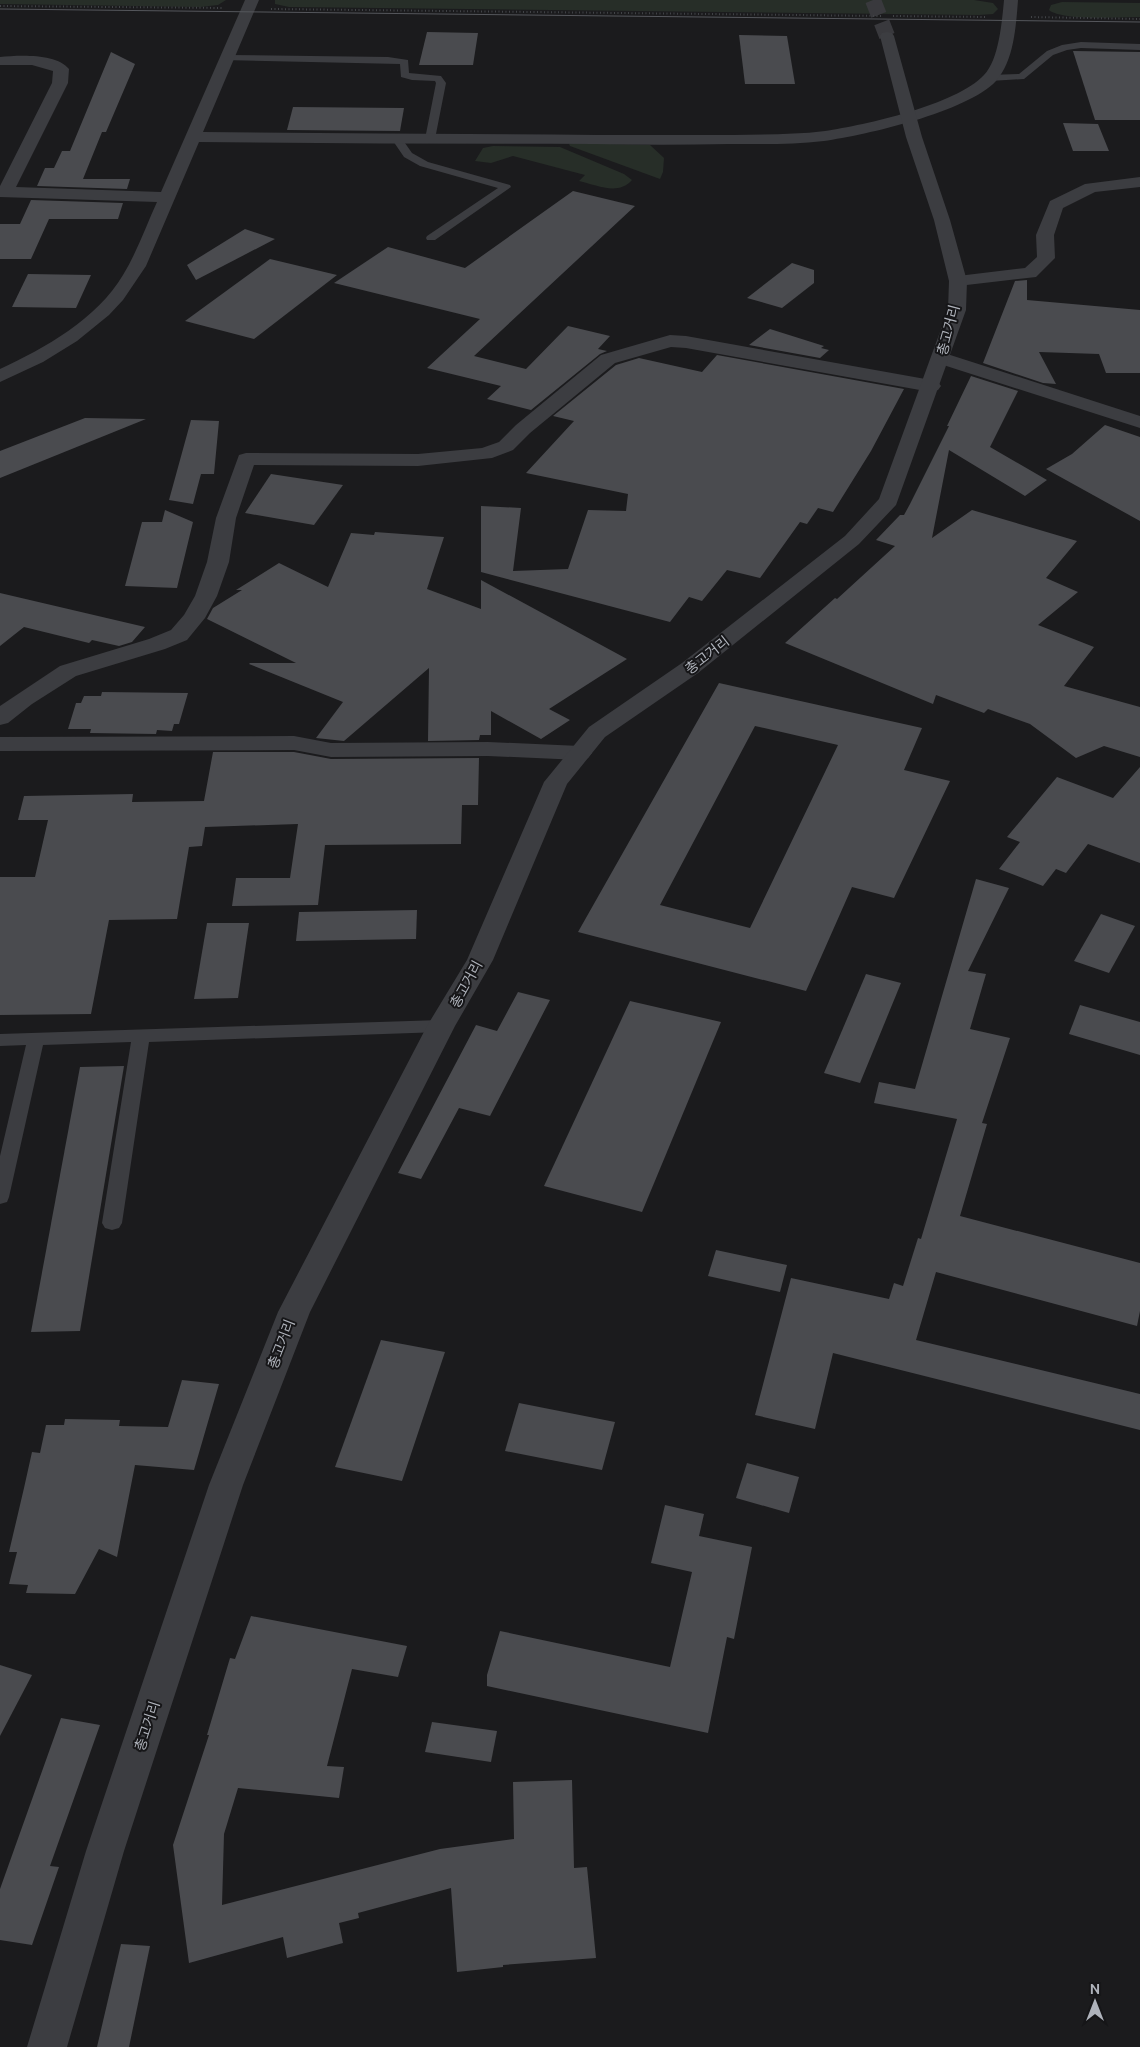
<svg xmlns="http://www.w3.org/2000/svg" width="1140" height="2047" font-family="Ubuntu,'Noto Sans KR',sans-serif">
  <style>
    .green { fill: #272e28 }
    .building { fill: #4a4b4f; fill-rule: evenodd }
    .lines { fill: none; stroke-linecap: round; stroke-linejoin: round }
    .secondary-tunnel { stroke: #39393d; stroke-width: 16; stroke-dasharray: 16 8; stroke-linecap: butt }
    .path { stroke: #424448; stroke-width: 2; stroke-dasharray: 1 2.5; stroke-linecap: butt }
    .service { fill: #3c3d41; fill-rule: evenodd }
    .minor { fill: #3c3d41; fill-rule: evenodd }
    .tertiary { fill: #3c3d41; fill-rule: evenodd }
    .tram { stroke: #55575c; stroke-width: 1 }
    .labels { text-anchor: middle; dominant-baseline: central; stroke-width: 4; stroke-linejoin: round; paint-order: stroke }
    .street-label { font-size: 14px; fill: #afb3bb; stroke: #161618 }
  </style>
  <rect width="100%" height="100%" fill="#1b1b1d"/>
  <g class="green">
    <path d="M0,0H226L218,5L200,7L0,4Z"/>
    <path d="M275,0H974L993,3L998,9L993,14L979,15L289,7L275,4Z"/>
    <path d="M1062,2L1140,3V17C1120,17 1062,21 1049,10L1051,5Z"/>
    <path d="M571,143L650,145L664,158L663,172L660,179L570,146L569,144Z"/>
    <path d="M493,146L560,147L624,174L632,180C618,196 597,185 579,181L585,175L513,156L491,163L475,161L483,148Z"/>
  </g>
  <g class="building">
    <path d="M427,32L478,33L473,65H419Z"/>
    <path d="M739,35L787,36L795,84H745Z"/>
    <path d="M1073,51L1140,52V120H1095Z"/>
    <path d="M111,52L135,64L106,132H102L83,179H130L127,189L37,186L45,168H54L62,151H70Z"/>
    <path d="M293,107L404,108L400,131L287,130Z"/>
    <path d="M1063,123L1098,124L1109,151H1073Z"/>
    <path d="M573,191L635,206L474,356L526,369L568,326L610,336L598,349L607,351L600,354L531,410L487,399L501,386L427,368L480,319L334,283L388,247L465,268Z"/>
    <path d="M31,200L123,203L118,219H49L31,259H0V224H20Z"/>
    <path d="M245,229L275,239L196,280L187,265Z"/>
    <path d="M270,259L337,275L254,339L185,321Z"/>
    <path d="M792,263L814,270V283L782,308L747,298Z"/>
    <path d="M28,274L91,275L76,308L12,307Z"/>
    <path d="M1027,280V300L1140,310V373H1106L1099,354L1039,352L1056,384L1043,383L983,363L1015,281Z"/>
    <path d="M770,329L824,346L821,348L829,350L820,358L749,345Z"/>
    <path d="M717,355L904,389L871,451L833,512L818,508L807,524L800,522L760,578L727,570L702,601L689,597L670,622L481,572V506L521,508L513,571L568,569L588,510L626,511L628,494L526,473L574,421L553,416L616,365L639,358L702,372Z"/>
    <path d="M971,376L1018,391L990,447L1047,480L1025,496L949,450L932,538L972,510L1077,541L1046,578L1078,592L1038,625L1094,647L1064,686L1140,707V757L1104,746L1076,758L1030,724L988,709L984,713L936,695L933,704L785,643L835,598L837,599L895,546L876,540L900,515H904L910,504L949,426H947Z"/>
    <path d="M85,418L146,419L0,478V451Z"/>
    <path d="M191,420L219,421L214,474H201L193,504L169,500Z"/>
    <path d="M1105,425L1140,437V521L1046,469L1072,454Z"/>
    <path d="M271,474L343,485L314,525L245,513Z"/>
    <path d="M165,510L193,522L177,588L125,586L142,522H162Z"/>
    <path d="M375,532L444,537L427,589L481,609V580L627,659L549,709L570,720L541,739L491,711V735H480L479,740L428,741L429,668L344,741L316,738L343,702L249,664L250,663H296L207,619L213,608L242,590H236L279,563L328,587L351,533L374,535Z"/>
    <path d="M0,593L145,627L132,642L119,646L92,640L89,643L24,627L0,646Z"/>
    <path d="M719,683L922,728L904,770L950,781L894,898L852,887L806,991L578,932ZM755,726L838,745L750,928L660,905Z"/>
    <path d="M102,692L188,693L179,724H174L172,731L157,730L156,734L90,733L91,729H68L76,703H81L84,696H101Z"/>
    <path d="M213,752H294L331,759L479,758L478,805H462L461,844L325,845L318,905L232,906L236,878H290L298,824L205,827L202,846L189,847L177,919L109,920L91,1014L0,1015V877H35L48,820H18L24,796L133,794L132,802L204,801Z"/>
    <path d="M1140,767V863L1088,844L1066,873L1056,869L1043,886L999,869L1020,842L1007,837L1057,777L1113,798Z"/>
    <path d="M976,879L1009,888L968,971L986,974L970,1029L1010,1038L982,1123L987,1124L960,1216L1140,1263V1311L1137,1326L936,1272L916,1340L1140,1394V1430L833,1353L815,1429L755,1415L791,1278L889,1299L894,1283L903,1286L918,1238L921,1239L957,1119L874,1103L879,1082L915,1089Z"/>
    <path d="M417,910L416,939L296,941L299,912Z"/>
    <path d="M1101,914L1135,926L1109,973L1074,961Z"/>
    <path d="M207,923H249L238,998L194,999Z"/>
    <path d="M866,974L901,983L860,1083L824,1073Z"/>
    <path d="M518,992L550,1000L490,1116L459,1108L421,1179L398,1173L476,1025L497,1031Z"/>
    <path d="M630,1001L721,1022L642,1212L544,1186Z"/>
    <path d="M1080,1005L1140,1022V1055L1069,1034Z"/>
    <path d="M124,1066L80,1331L31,1332L80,1067Z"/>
    <path d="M716,1250L787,1265L780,1292L708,1276Z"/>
    <path d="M381,1340L445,1352L402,1481L335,1467Z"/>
    <path d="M182,1380L219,1384L194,1470L135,1465L117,1557L99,1549L75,1594L26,1593L28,1585L9,1584L17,1552H9L24,1488L32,1452L40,1453L46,1425H64L65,1419L120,1420L119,1426L168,1427Z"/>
    <path d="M519,1403L615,1422L602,1470L505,1451Z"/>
    <path d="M747,1463L799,1477L789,1513L736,1498Z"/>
    <path d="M665,1505L704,1514L699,1536L752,1547L734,1639L727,1637L708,1733L487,1686V1675L500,1631L670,1667L692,1572L651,1563Z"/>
    <path d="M251,1616L407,1646L398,1677L352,1669L327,1766L344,1767L339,1798L238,1788L224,1834L222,1905L440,1849L514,1839L513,1782L572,1780L574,1868L587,1867L596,1958L503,1965V1967L457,1972L451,1888L358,1913L359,1918L339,1923L343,1943L287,1958L283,1937L189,1963L173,1845L209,1735H207L230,1658L235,1659Z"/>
    <path d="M0,1665L32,1675L0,1736Z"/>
    <path d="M61,1718L100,1725L50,1866L59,1867L32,1945L0,1940V1889Z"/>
    <path d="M432,1722L497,1731L491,1762L425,1752Z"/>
    <path d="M121,1944L150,1946L129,2047H97Z"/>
  </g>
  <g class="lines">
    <path class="secondary-tunnel" d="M873,0L887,36"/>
    <g class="path">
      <path d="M0,6L224,8"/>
      <path d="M271,9L882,16"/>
      <path d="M893,16L987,17"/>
      <path d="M1031,17L1140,19"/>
    </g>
    <g class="service">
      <path d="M1081,42L1140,44V50L1081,48L1067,50L1053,55L1024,79L990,81L985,78L990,75L1019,74L1047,51L1062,45Z"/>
      <path d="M226,55L388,57L408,60L409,73L441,76L446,83L435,139L430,142L425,139L436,83L435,81L412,80L401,77L400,64L223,60V56Z"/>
      <path d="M396,135L400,136L412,153L428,162L510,185L511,187L435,240H427L426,238L427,236L498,188L420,166L404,157L391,138Z"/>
      <path d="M441,1020L447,1022L450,1026L447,1030L441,1032L149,1042L122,1223L119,1228L112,1230L105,1228L102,1223L131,1042L43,1045L9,1197L7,1202L0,1204V1156L26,1045L0,1046V1034Z"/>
    </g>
    <g class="minor">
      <path d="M245,0H259L203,132C334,133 466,134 597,135C642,135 688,135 733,135C763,134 794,135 825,131C865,125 956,105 984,75C999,60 1002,21 1004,0H1018C1016,26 1014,61 996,81C967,112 866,135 824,141C792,145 761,144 729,144C684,145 639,145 594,144C463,144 331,143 199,142L146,266L123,300L109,315L77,341L43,362L0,382V369C45,348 97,319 123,275C137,252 146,226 157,202L0,197V186L52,83L53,71L32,65H0V57C18,55 57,53 69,69L68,83L16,187L161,192Z"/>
      <path d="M1140,177V187L1095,192L1063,208L1054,235L1055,258L1036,277L958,286L952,285L949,281L952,277L958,276L1025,268L1037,257L1036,235L1050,201L1085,184Z"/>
      <path d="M670,335L686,336L931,380L938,382L941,386L938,390L931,392L686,348L671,347L615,363L530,433L513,450L492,458L418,466L254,465L236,518L229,562L217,596L205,618L187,640L165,649L76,676L32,704L8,723L0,725V706L60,666L149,639L171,630L184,615L195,596L207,562L216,518L239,455L246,453L418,454L482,448L499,442L516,425L601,355Z"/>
      <path d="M941,352L1140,416V428L934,362L932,358L934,354Z"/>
      <path d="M294,736L331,743L488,742L580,746L588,748L592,753L588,758L580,760L488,756L331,757L294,750L0,751V737Z"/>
    </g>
    <path class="tertiary" d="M887,32L892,33L894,36L922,137L950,220L967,281L966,310L896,505L859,544L698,673L605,737L567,784L493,960L455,1026L310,1312L243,1485L124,1851L67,2047H27L86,1851L209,1485L278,1312L427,1026L467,960L544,782L589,727L682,663L845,536L879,499L948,310L949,281L934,220L906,137L880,36L882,33Z"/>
    <path class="tram" d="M0,9L1140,22"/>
  </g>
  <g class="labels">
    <g class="street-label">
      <text transform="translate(948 330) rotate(-75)">총고거리</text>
      <text transform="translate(707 655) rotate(-38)">총고거리</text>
      <text transform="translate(466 984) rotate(-61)">총고거리</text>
      <text transform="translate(281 1344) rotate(-69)">총고거리</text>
      <text transform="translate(147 1726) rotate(-72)">총고거리</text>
    </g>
  </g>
  <g transform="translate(1095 2002)" stroke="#161618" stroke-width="4" paint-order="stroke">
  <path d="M0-4L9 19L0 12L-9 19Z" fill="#afb3bb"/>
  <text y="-8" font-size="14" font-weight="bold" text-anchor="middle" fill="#afb3bb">N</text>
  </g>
</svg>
